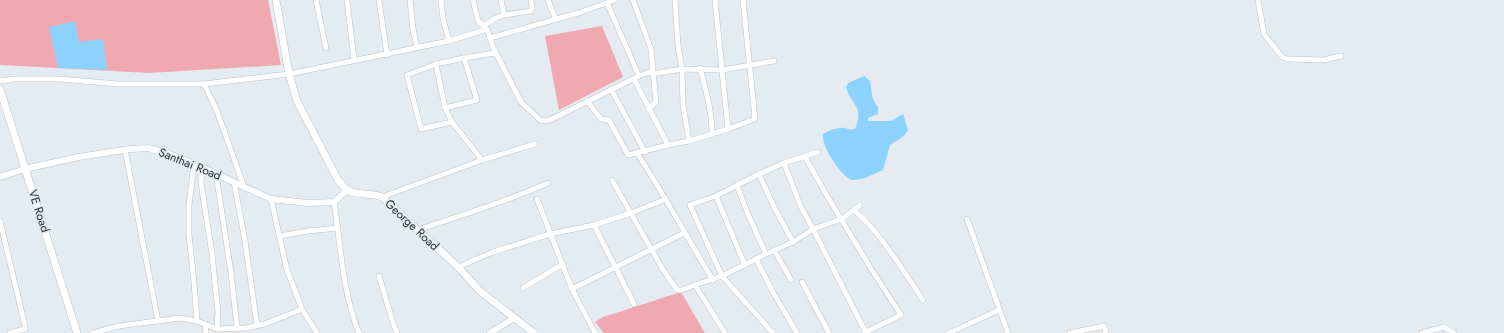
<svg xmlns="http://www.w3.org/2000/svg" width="1504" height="333" font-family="Jost,sans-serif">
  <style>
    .green { fill: #f0a9b0 }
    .water { fill: #8dd1fe }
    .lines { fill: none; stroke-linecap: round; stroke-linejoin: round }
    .minor-casing { stroke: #bcc2c7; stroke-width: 6 }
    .tertiary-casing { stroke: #bcc2c7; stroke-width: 7 }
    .secondary-casing { stroke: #bcc2c7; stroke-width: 8 }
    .minor { stroke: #fff; stroke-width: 5 }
    .tertiary { stroke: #fff; stroke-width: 6 }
    .secondary { stroke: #fff; stroke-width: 7 }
    .labels { text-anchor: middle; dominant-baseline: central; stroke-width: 3.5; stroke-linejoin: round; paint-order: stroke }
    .street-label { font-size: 12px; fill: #2c2f31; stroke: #e5ecf1 }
  </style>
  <rect width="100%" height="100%" fill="#e5ecf1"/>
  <g class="green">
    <path d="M0,0H268L281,65L149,73L0,65Z"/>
    <path d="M602,26L623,77L559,110L545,36Z"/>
    <path d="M681,292L705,333H604L595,322L603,317Z"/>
  </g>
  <g class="water">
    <path d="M75,21L79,42L103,39L107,70L58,68L49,27Z"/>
    <path d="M864,76L870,81C872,90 871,100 878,107V114L868,118V121H891L903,114L908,130L904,136L890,145L883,170C874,174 863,180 853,180C842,179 820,144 823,134C830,130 838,127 845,128C849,129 851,130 855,129C865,105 851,106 846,87L848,83Z"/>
  </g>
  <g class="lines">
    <g class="minor-casing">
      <g id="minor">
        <path d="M316,0L326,48"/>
        <path d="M347,0L354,60"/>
        <path d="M379,0L387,55"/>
        <path d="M410,0L413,29L417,47"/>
        <path d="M441,0L443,19L449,41"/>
        <path d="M473,0L478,21L485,27"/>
        <path d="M501,0L504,15"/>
        <path d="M548,0L556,20"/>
        <path d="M633,0L651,49L656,102L648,109"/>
        <path d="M675,0L678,46L682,69L722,70L715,0"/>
        <path d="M1258,0L1264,34L1282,57L1288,59L1323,60L1341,56"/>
        <path d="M607,3L639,76L652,71"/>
        <path d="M483,26L496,18L504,15L531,11L532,7L531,0"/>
        <path d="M490,38L578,13L615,0"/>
        <path d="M464,58L495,53"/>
        <path d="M436,64L445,108"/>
        <path d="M652,74L682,69L683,105L689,141"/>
        <path d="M634,79L668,145L689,141L712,134C712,111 706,91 700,68"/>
        <path d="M0,81L14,79H59L118,84H204L289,74L449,41L487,29L493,47L521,102L540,120L546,121L552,119L639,76"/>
        <path d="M204,84L217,111L244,187"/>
        <path d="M611,89L645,152"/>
        <path d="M587,101L601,119L609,120L628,155L668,145"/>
        <path d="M728,129L755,119L743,0"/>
        <path d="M712,134L728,129L722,70L774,61"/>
        <path d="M125,150L158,321"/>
        <path d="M637,153C664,194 687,238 713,280"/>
        <path d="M482,160L535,144"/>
        <path d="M784,163L801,207L813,229L842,219L860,205"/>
        <path d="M194,164L189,205V235L194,282L197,321"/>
        <path d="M202,167L201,183L212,254L218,312L217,329"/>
        <path d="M216,174L231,273L237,327"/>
        <path d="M759,174L773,205L793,242"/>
        <path d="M612,180L662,268L677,290H682L695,285"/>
        <path d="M234,182L245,241L257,325"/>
        <path d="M737,185L747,212L766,254"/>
        <path d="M716,196L745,265"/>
        <path d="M382,197L482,160L452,122L445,108L477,100L464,58L436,64L407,75L421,129L452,122"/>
        <path d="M271,199L287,270L302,309L317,333"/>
        <path d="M537,199L572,289L595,333"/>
        <path d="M334,202C341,246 342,291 359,333"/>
        <path d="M854,210C882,234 902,270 923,300"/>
        <path d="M967,219L1008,333"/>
        <path d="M0,221L25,326V329L10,333"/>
        <path d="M594,225L634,304"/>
        <path d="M418,230C461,215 506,202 548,183"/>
        <path d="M280,236L308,231L338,228"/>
        <path d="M774,250L791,280"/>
        <path d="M756,259L774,294L797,333"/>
        <path d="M458,267L493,252L550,234L594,225L631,213L666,199"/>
        <path d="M379,276L393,323L397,333"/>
        <path d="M802,282L829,333"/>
        <path d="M523,288L563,264"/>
        <path d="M572,289L684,233"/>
        <path d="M205,325L206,333"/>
        <path d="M93,333L119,326L180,318L197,321L217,329L246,328L265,324L302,309"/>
        <path d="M725,333L695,285L722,276L766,254L793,242L813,229L865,331H868L901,315L870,267L826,194L805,157"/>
        <path d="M773,333L722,276L690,205L716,196L759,174L784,163L818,152"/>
        <path d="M949,333L999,310"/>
        <path d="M1070,333L1104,326L1106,333"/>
        <path d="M1422,333L1444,327L1454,333"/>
      </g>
    </g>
    <g class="tertiary-casing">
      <g id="tertiary">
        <path d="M0,177L25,169L78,157L130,149L148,148L172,155L202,167L216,174L271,199L308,203L334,202L347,190"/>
        <path d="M490,333L514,318"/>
      </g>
    </g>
    <g class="secondary-casing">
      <g id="secondary">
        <path d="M276,0L289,74L297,101L338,180C341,183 344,188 347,190C356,196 371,192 382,197L458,267L481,292L534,333"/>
        <path d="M0,89L77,333"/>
      </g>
    </g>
    <use href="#minor" class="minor"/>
    <use href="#tertiary" class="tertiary"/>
    <use href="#secondary" class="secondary"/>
  </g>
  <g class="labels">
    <g class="street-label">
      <text transform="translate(190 164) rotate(22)">Santhai Road</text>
      <text transform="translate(39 211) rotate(72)">VE Road</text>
      <text transform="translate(412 225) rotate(43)">George Road</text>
    </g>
  </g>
</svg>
